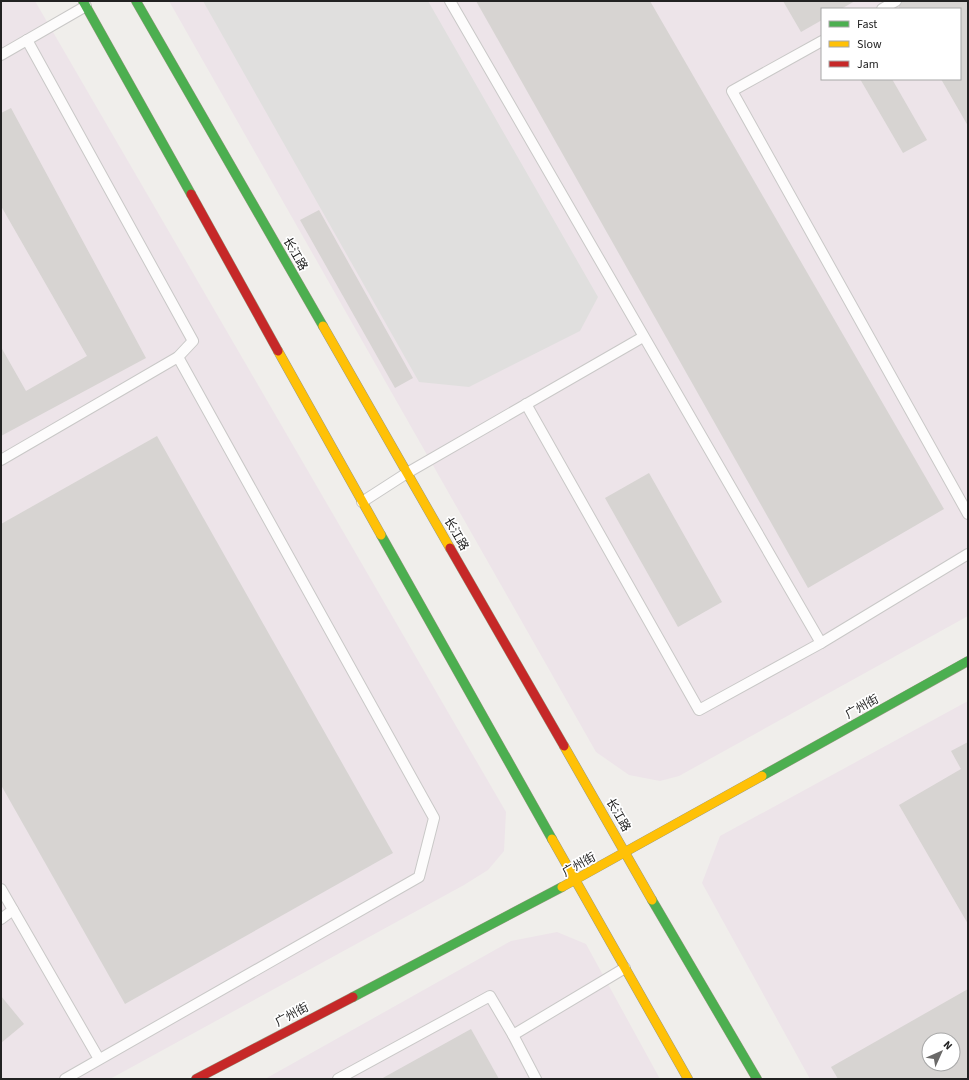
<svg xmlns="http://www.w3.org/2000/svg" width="969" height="1080" font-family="'Source Sans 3','Noto Sans SC',sans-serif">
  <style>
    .industrial { fill: #ede4e9; fill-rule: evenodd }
    .parking { fill: #e0dfde }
    .building { fill: #d7d4d2; fill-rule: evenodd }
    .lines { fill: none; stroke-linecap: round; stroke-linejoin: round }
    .lane-casing { stroke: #c9c8c7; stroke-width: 12 }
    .fast-casing { stroke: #999a82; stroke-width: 10 }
    .slow-casing { stroke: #999a82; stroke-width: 10 }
    .jam-casing { stroke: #999a82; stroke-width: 10 }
    .lane { stroke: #fdfcfc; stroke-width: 10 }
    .fast { stroke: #4caf50; stroke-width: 9 }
    .slow { stroke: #ffc107; stroke-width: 9 }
    .jam { stroke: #c62828; stroke-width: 9 }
    .labels { text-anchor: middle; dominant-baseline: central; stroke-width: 3.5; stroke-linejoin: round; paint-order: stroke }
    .street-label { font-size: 12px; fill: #222; stroke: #fff }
  </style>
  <rect width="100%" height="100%" fill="#f0eeeb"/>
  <g class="industrial">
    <path d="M1,1H35L506,812L504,851L488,870L464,885L110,1079H1Z"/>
    <path d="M169,1H968V616L679,776L660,781L629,775L596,752ZM822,9H960V79H822Z"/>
    <path d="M968,701V1079H810L702,883L720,836ZM929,1040H953V1064H929Z"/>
    <path d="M557,932L586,944L660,1079H265L511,941Z"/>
  </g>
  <path class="parking" d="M203,1H428L598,297L580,331L469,387L419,382Z"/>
  <g class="building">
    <path d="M476,1H650L944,509L808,588Z"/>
    <path d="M783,1H855L841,9H822V20L801,32Z"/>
    <path d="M896,1H968V126L941,79H960V9H900Z"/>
    <path d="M860,79H892L927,140L903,153Z"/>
    <path d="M11,108L146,358L1,436V347L26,391L87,356L1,206V113Z"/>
    <path d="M319,210L413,378L395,388L300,220Z"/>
    <path d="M157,436L393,853L125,1004L1,785V524Z"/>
    <path d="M649,473L722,602L678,627L605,498Z"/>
    <path d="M968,742V924L899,805L961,769L951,751Z"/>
    <path d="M968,989V1079H838L831,1067ZM929,1040H953V1064H929Z"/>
    <path d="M1,996L24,1024L1,1043Z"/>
    <path d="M471,1029L499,1079H381Z"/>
  </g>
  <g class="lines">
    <g class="lane-casing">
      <g id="lane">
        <path d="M450,1L821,643L699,710L526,404"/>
        <path d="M882,9L896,1"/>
        <path d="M822,41L732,91L968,514"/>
        <path d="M1,55L86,6"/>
        <path d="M1,460L178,357L193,341L27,40"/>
        <path d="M362,502L407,473L643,337"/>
        <path d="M821,643L968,554"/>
        <path d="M1,889L99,1059"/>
        <path d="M1,919L13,910"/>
        <path d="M513,1035L536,1079"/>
        <path d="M65,1079L419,877L434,818L178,357"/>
        <path d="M338,1079L490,996L513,1035L625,968"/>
      </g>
    </g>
    <g class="fast-casing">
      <g id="fast">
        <path d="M83,1L191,194"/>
        <path d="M136,1L323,326"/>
        <path d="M381,535L552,839"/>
        <path d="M762,776L968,661"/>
        <path d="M652,900L757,1079"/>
        <path d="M353,997L562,887"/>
      </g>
    </g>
    <g class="slow-casing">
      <g id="slow">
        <path d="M323,326L450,548"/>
        <path d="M278,351L381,535"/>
        <path d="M564,746L652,900"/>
        <path d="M552,839L688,1079"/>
        <path d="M562,887L762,776"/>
      </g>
    </g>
    <g class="jam-casing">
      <g id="jam">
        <path d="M191,194L278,351"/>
        <path d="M450,548L564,746"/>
        <path d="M196,1079L353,997"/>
      </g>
    </g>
    <use href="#lane" class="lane"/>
    <use href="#fast" class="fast"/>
    <use href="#slow" class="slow"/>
    <use href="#jam" class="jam"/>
  </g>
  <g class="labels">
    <g class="street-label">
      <text transform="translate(295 254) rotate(60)">长江路</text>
      <text transform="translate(456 534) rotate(60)">长江路</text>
      <text transform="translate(862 707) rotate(-29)">广州街</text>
      <text transform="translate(618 815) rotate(60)">长江路</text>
      <text transform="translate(579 865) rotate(-29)">广州街</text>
      <text transform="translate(292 1015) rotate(-28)">广州街</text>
    </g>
  </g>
  <rect width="969" height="1080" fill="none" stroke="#222222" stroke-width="4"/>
  <rect x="821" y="8" width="140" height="72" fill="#ffffff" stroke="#a7a7a7"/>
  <rect x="829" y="21" width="20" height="6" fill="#4caf50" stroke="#a7a7a7"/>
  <text x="857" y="28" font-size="12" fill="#222222">Fast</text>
  <rect x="829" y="41" width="20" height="6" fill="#ffc107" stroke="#a7a7a7"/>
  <text x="857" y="48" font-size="12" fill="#222222">Slow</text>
  <rect x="829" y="61" width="20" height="6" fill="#c62828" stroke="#a7a7a7"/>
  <text x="857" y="68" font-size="12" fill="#222222">Jam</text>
  <g transform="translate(941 1052) rotate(45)"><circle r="19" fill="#ffffff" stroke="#a7a7a7"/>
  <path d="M0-3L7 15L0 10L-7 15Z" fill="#6a6968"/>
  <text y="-6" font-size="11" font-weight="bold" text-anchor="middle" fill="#222222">N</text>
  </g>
</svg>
